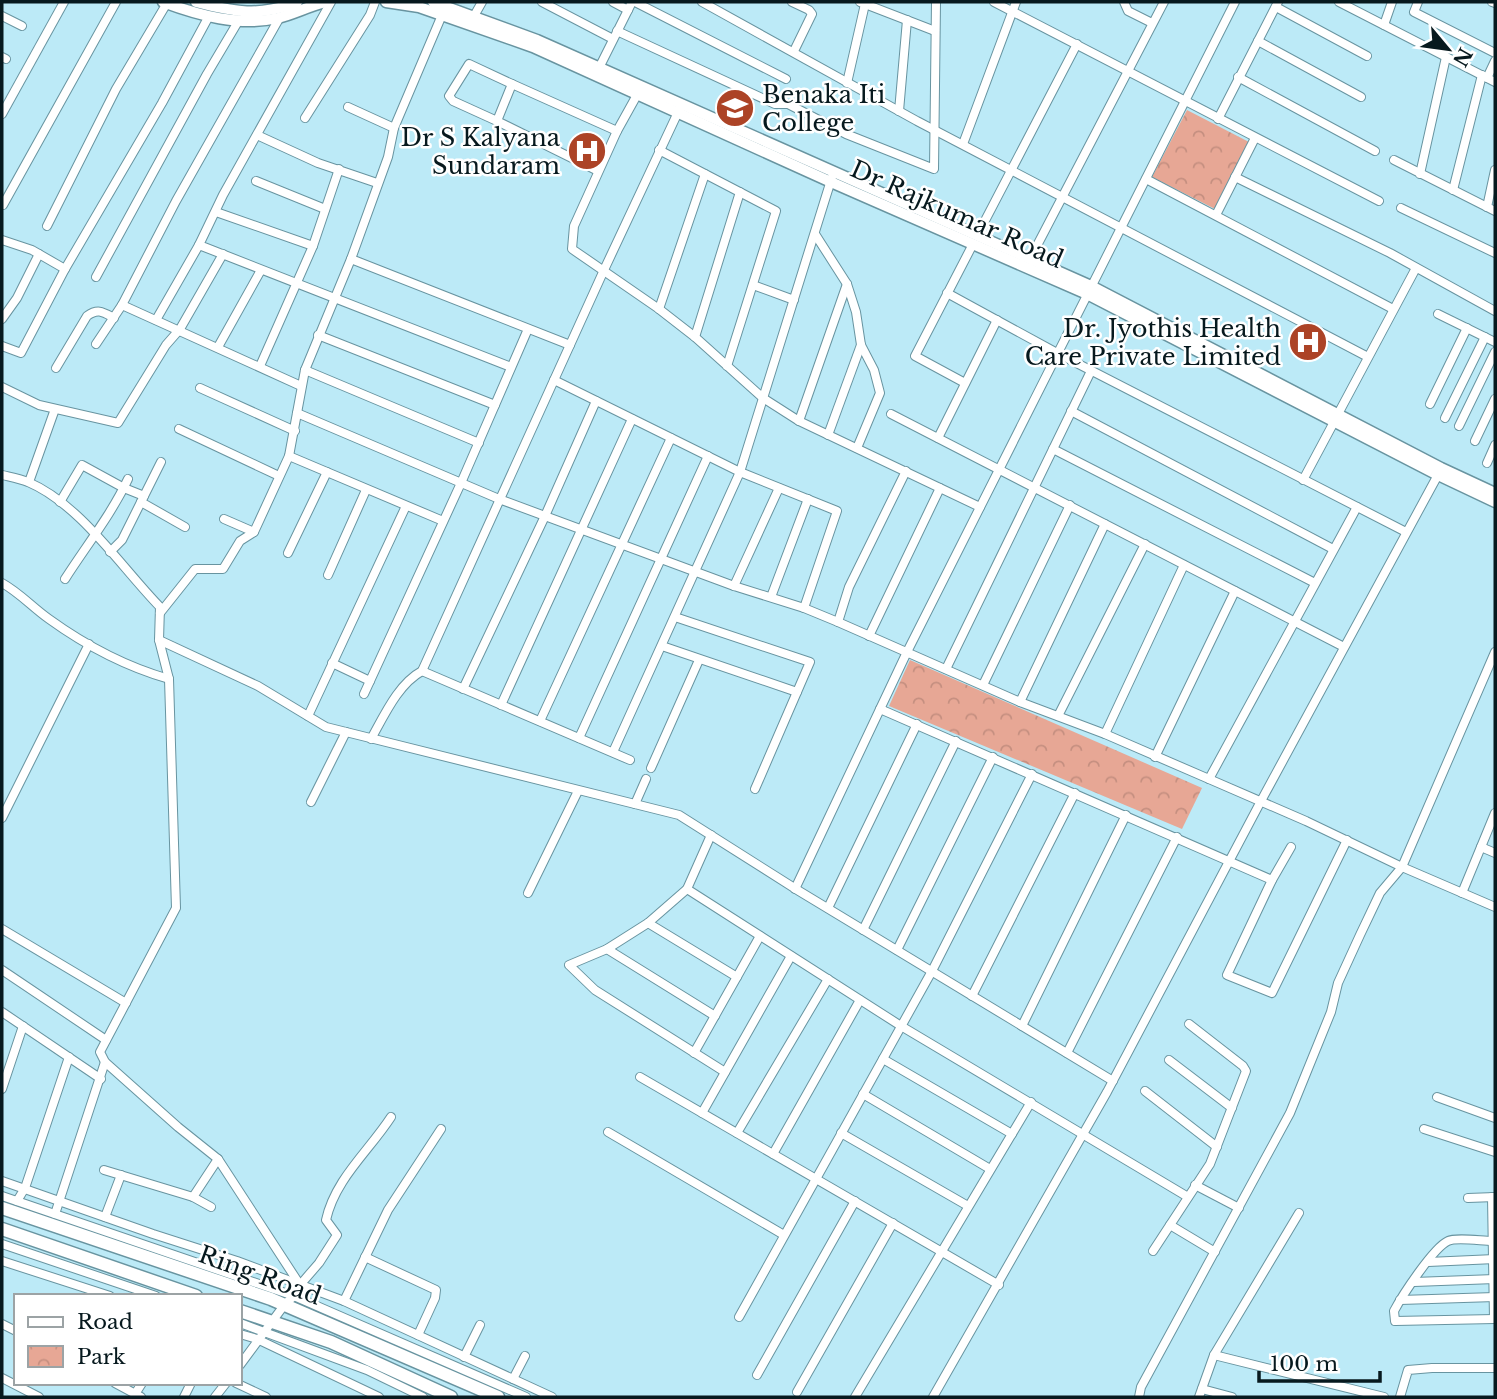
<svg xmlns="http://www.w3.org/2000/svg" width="1497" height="1399" font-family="'Libre Baskerville',serif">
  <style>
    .park { fill: url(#park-crowns) }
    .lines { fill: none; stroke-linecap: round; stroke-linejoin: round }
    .minor-casing { stroke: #6894a0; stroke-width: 10 }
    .major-casing { stroke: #6894a0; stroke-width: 13 }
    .highway-casing { stroke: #6894a0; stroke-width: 15 }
    .minor { stroke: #fff; stroke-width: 8 }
    .major { stroke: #fff; stroke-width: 10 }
    .highway { stroke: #fff; stroke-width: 12 }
    .labels { text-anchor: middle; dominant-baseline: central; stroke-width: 5; stroke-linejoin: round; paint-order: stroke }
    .poi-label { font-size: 24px; fill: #07191e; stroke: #fff; text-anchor: end }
    .street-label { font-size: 24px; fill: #07191e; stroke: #fff }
  </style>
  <defs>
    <pattern id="park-crowns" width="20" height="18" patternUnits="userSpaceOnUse" patternTransform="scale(1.75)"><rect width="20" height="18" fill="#e7a795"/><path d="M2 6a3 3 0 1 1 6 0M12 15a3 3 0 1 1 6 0" fill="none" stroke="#c58f80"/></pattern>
  </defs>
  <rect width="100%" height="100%" fill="#bceaf7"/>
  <g class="park">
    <path d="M1187,110L1249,142L1215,209L1152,177Z"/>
    <path d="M910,660L1202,788L1182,829L889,706Z"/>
  </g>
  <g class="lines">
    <g class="minor-casing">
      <g id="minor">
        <path d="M331,2L223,195L199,245L511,367"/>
        <path d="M542,2L613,39"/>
        <path d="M613,2L628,10"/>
        <path d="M635,2L786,79"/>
        <path d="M702,2L917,121L1368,357"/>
        <path d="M792,2L809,10L812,14L794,51"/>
        <path d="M860,2L935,31"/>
        <path d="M994,2L1379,201"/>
        <path d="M1124,2L1128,11L1152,23"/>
        <path d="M1339,2L1495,82"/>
        <path d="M1418,2L1414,12L1495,53"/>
        <path d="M1492,2L1495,3"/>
        <path d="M1276,7L1367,56"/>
        <path d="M2,16L22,26"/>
        <path d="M474,16L482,2"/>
        <path d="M1384,25L1392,2"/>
        <path d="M617,31L775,104H788L846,134L934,169L936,2"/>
        <path d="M1258,41L1361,97"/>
        <path d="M2,57L6,59"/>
        <path d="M598,70L632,2"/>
        <path d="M1238,77L1375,151"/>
        <path d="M1487,78L1495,61"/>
        <path d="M847,83L865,4"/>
        <path d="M637,95L617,131L574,226L572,249L659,309L695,337L763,398L799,421L980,507"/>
        <path d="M348,107L394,128"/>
        <path d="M899,111L907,20"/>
        <path d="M2,114L64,2"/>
        <path d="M305,118L370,15L375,2"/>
        <path d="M1218,119L1278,2"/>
        <path d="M497,121L453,101L449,96L469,64L512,84"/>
        <path d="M257,135L318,163L377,183"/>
        <path d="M963,144L1016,2"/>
        <path d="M659,150L776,211L727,366"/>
        <path d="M1394,160L1495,211"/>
        <path d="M598,171L497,121L512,84L617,131"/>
        <path d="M1420,174L1446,57"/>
        <path d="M1235,177L1390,253L1495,311"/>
        <path d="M1146,179L1393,309"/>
        <path d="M256,181L325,209"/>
        <path d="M1453,190L1482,75"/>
        <path d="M3,205L116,2"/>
        <path d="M1487,207L1495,170"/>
        <path d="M1401,208L1495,253"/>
        <path d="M216,212L313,246"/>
        <path d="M1216,215L1255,138"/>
        <path d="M47,226L116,89L167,3"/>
        <path d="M815,234L847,284L856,312L861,345L874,370L880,393L857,448"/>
        <path d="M977,236L1077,44"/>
        <path d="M2,240L32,250L65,269"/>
        <path d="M351,259L570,345"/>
        <path d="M1030,259L1164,2"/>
        <path d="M96,277L207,74L239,20"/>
        <path d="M753,285L794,300"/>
        <path d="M947,293L1057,353L1406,532"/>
        <path d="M122,305L301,386"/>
        <path d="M659,309L705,174"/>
        <path d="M1438,314L1495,342"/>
        <path d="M2,319L17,298L39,254"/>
        <path d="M156,320L199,245"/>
        <path d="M318,335L495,405"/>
        <path d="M695,337L740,192"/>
        <path d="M96,344L122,305L176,201L280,17"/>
        <path d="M2,346L21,353L65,269L162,103L209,16"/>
        <path d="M218,347L261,270"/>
        <path d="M260,366L313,246L339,169"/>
        <path d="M56,368L87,316C98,308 103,312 114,318"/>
        <path d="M305,370L479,443"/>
        <path d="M554,380L740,472L837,511L804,608"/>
        <path d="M965,383L915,356L973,244"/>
        <path d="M2,387L39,405L118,423L166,345L180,329L223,254"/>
        <path d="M200,388L295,431"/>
        <path d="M1430,404L1467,328"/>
        <path d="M1071,411L1333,549"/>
        <path d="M297,413L499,499L734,586L804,608L838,622L1020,702L1105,734L1209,779L1306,821L1402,867L1495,907"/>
        <path d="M891,414L1344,647"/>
        <path d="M1338,414L1416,268"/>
        <path d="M1445,418L1485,337"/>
        <path d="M799,421L847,284"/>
        <path d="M1459,426L1495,352"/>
        <path d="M179,429L279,476"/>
        <path d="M828,435L861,345"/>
        <path d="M938,438L997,320"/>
        <path d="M1475,441L1495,399"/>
        <path d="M1053,449L1315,583"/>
        <path d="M289,456L443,521"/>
        <path d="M1487,463L1495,445"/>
        <path d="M2,475C10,477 20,479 28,482C80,504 121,567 160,607L159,640L169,679L176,908L100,1052L105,1062L178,1127L218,1159L300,1285L294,1296L285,1304L240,1365"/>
        <path d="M1303,480L1334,422"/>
        <path d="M29,482L55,409"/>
        <path d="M60,502L82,465L124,488L144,496"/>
        <path d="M141,502L185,527"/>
        <path d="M224,519L254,532"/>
        <path d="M110,552L122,540L161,462"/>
        <path d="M288,553L327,472"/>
        <path d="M328,575L366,490"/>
        <path d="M65,579C86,546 111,515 128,479"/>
        <path d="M2,583C20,593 32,607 49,619C85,645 127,667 169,679"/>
        <path d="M734,586L779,488"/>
        <path d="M771,597L808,499"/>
        <path d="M160,613L195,569H223L240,541L254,532L289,456L305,370L351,259L388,157L394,128L442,15"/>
        <path d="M675,617L810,662L755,789"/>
        <path d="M838,622L849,587L906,471"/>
        <path d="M869,636L940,488"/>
        <path d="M159,640L258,686L326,727L679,815L799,891L1113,1081"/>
        <path d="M662,646L797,692"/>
        <path d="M332,663L370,681"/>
        <path d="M946,669L1091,371"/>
        <path d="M422,671L630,760"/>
        <path d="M983,685L1070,505"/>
        <path d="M463,689L545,516L596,401"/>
        <path d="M364,694L461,483L528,329"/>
        <path d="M1020,702L1105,524"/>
        <path d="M501,705L632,419"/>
        <path d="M880,709L1272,880"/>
        <path d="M308,716L406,506"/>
        <path d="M1058,716L1145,544"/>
        <path d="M540,721L671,438"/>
        <path d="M1105,734L1184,565"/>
        <path d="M579,738L708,456"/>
        <path d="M371,739C384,716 398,684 422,671L604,270L680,108"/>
        <path d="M613,752L740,472L832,177"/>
        <path d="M1155,757L1235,591"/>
        <path d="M651,768L699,660"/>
        <path d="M1209,779L1357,507"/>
        <path d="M311,802L346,732"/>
        <path d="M635,804L646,779"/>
        <path d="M2,818L89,644"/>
        <path d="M711,835L687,889L648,923L607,949L569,965L595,990L725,1072"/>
        <path d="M1291,847L1272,880L1227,975L1272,993L1347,840"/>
        <path d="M1481,847L1495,853"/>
        <path d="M687,889L901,1026L1188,1197"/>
        <path d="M795,889L907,652L1235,2"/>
        <path d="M528,893L578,791"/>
        <path d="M1462,893L1495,813"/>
        <path d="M828,908L917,724"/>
        <path d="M648,923L737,977"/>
        <path d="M2,929L126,1003"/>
        <path d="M863,930L956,741"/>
        <path d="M607,949L715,1016"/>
        <path d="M897,950L993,757"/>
        <path d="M2,970L106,1040"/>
        <path d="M972,996L1075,793"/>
        <path d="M2,1012L101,1079"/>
        <path d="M1022,1026L1126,815"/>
        <path d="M694,1053L760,936"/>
        <path d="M1067,1053L1177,837"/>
        <path d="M883,1059L1012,1134"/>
        <path d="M1169,1060L1232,1108"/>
        <path d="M640,1077L999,1285"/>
        <path d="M2,1089L23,1026"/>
        <path d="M1145,1091L1217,1147"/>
        <path d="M863,1094L990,1169"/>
        <path d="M1437,1097L1495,1118"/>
        <path d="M702,1113L791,956"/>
        <path d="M1424,1129L1495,1152"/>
        <path d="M608,1132L784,1235"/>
        <path d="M737,1133L828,979"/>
        <path d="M841,1133L968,1206"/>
        <path d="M773,1154L860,1000"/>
        <path d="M104,1170L193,1197L211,1207"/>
        <path d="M2,1181L153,1234L237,1261L344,1301L552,1397"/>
        <path d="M1195,1185L1239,1208"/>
        <path d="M2,1196L294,1296L526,1397"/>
        <path d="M193,1197L218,1159"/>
        <path d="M1492,1197L1494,1319"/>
        <path d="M1468,1198L1495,1197"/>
        <path d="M17,1201L25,1188L69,1057"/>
        <path d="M55,1214L105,1062"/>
        <path d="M105,1217L121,1175"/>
        <path d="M1170,1225L1215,1252"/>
        <path d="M1492,1241C1482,1241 1456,1237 1448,1241C1433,1248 1402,1296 1394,1311L1395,1321L1495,1319"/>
        <path d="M2,1244L156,1296"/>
        <path d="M1153,1251L1210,1164L1246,1071L1243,1066L1189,1024"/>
        <path d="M365,1257L436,1290L435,1298L418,1335"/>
        <path d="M2,1261L110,1296"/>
        <path d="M1428,1262L1495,1259"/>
        <path d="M1414,1282L1495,1279"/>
        <path d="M300,1285L319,1263L337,1235L326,1220C335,1179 369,1151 391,1117"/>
        <path d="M1400,1300L1495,1297"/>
        <path d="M344,1301L388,1210L441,1129"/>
        <path d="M739,1317L932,971L1032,774"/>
        <path d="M240,1323L367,1370L423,1397"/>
        <path d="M2,1324L16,1331"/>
        <path d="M240,1334L257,1339L379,1397"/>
        <path d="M1214,1355L1384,1397"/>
        <path d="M464,1357L480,1325"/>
        <path d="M757,1375L855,1201"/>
        <path d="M2,1378L39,1397"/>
        <path d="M513,1379L525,1356"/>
        <path d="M115,1383L141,1397"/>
        <path d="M236,1383L266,1397"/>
        <path d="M1202,1389L1232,1397"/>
        <path d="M797,1392L893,1223"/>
        <path d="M135,1394L142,1383"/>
        <path d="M184,1397L191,1383"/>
        <path d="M215,1397L226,1383"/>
        <path d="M855,1397L1031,1102"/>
        <path d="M933,1397L1107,1092L1261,801L1439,473"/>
        <path d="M1139,1397L1141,1387L1290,1113L1331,1012L1338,983L1360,935L1380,893L1402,867L1495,652"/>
        <path d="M1199,1397L1214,1355L1299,1213"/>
        <path d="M1400,1397L1408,1370L1432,1368H1495"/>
      </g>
    </g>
    <g class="major-casing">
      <g id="major">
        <path d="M163,2C198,15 240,27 278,18C294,14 309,6 326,2"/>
        <path d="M196,2C234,12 260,17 297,2"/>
        <path d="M386,2L419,7L533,47L831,182L1087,294L1438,475L1495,502"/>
        <path d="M433,2L537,40L1091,286L1441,468L1495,493"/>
      </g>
    </g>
    <g class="highway-casing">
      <g id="highway">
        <path d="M2,1208L271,1299L498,1397"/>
        <path d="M2,1229L196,1296"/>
        <path d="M240,1311L331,1342L451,1397"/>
      </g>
    </g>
    <use href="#minor" class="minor"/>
    <use href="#major" class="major"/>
    <use href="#highway" class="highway"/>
  </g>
  <defs>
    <g id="university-disc" transform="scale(2.0125)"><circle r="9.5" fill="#ac4326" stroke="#fff"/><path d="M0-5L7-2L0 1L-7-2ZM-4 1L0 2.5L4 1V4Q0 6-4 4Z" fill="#fff"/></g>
    <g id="hospital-disc" transform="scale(2.0125)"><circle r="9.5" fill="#ac4326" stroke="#fff"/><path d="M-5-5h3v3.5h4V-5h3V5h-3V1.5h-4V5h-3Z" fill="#fff"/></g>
  </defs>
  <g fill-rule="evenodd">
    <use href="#university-disc" x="735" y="108"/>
    <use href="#hospital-disc" x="587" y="151"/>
    <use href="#hospital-disc" x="1308" y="342"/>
  </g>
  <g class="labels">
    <g class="poi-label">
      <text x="762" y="94" text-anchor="start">Benaka Iti<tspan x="762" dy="28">College</tspan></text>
      <text x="560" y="137">Dr S Kalyana<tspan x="560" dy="28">Sundaram</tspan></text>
      <text x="1281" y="328">Dr. Jyothis Health<tspan x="1281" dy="28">Care Private Limited</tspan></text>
    </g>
    <g class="street-label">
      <text transform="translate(957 214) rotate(24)">Dr Rajkumar Road</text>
      <text transform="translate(260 1275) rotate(20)">Ring Road</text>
    </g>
  </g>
  <rect width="1497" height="1399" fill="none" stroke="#07191e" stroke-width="7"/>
  <rect x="14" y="1294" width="228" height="91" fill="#ffffff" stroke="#9ca3a5" stroke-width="2"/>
  <rect x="28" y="1317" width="35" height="10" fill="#ffffff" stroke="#9ca3a5" stroke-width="2"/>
  <text x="77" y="1329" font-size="21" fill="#07191e">Road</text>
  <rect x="28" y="1346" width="35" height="21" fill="url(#park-crowns)" stroke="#9ca3a5" stroke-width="2"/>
  <text x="77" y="1364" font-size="21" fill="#07191e">Park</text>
  <g transform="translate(1448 49) rotate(119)" stroke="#ffffff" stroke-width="5" paint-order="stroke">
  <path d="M0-5L12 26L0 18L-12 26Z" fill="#07191e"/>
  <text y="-10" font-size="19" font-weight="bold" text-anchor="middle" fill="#07191e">N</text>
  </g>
  <path d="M1259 1371v10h121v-10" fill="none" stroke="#07191e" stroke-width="3.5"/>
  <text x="1270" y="1371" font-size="21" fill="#07191e" stroke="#ffffff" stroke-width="5" paint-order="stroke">100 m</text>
</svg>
